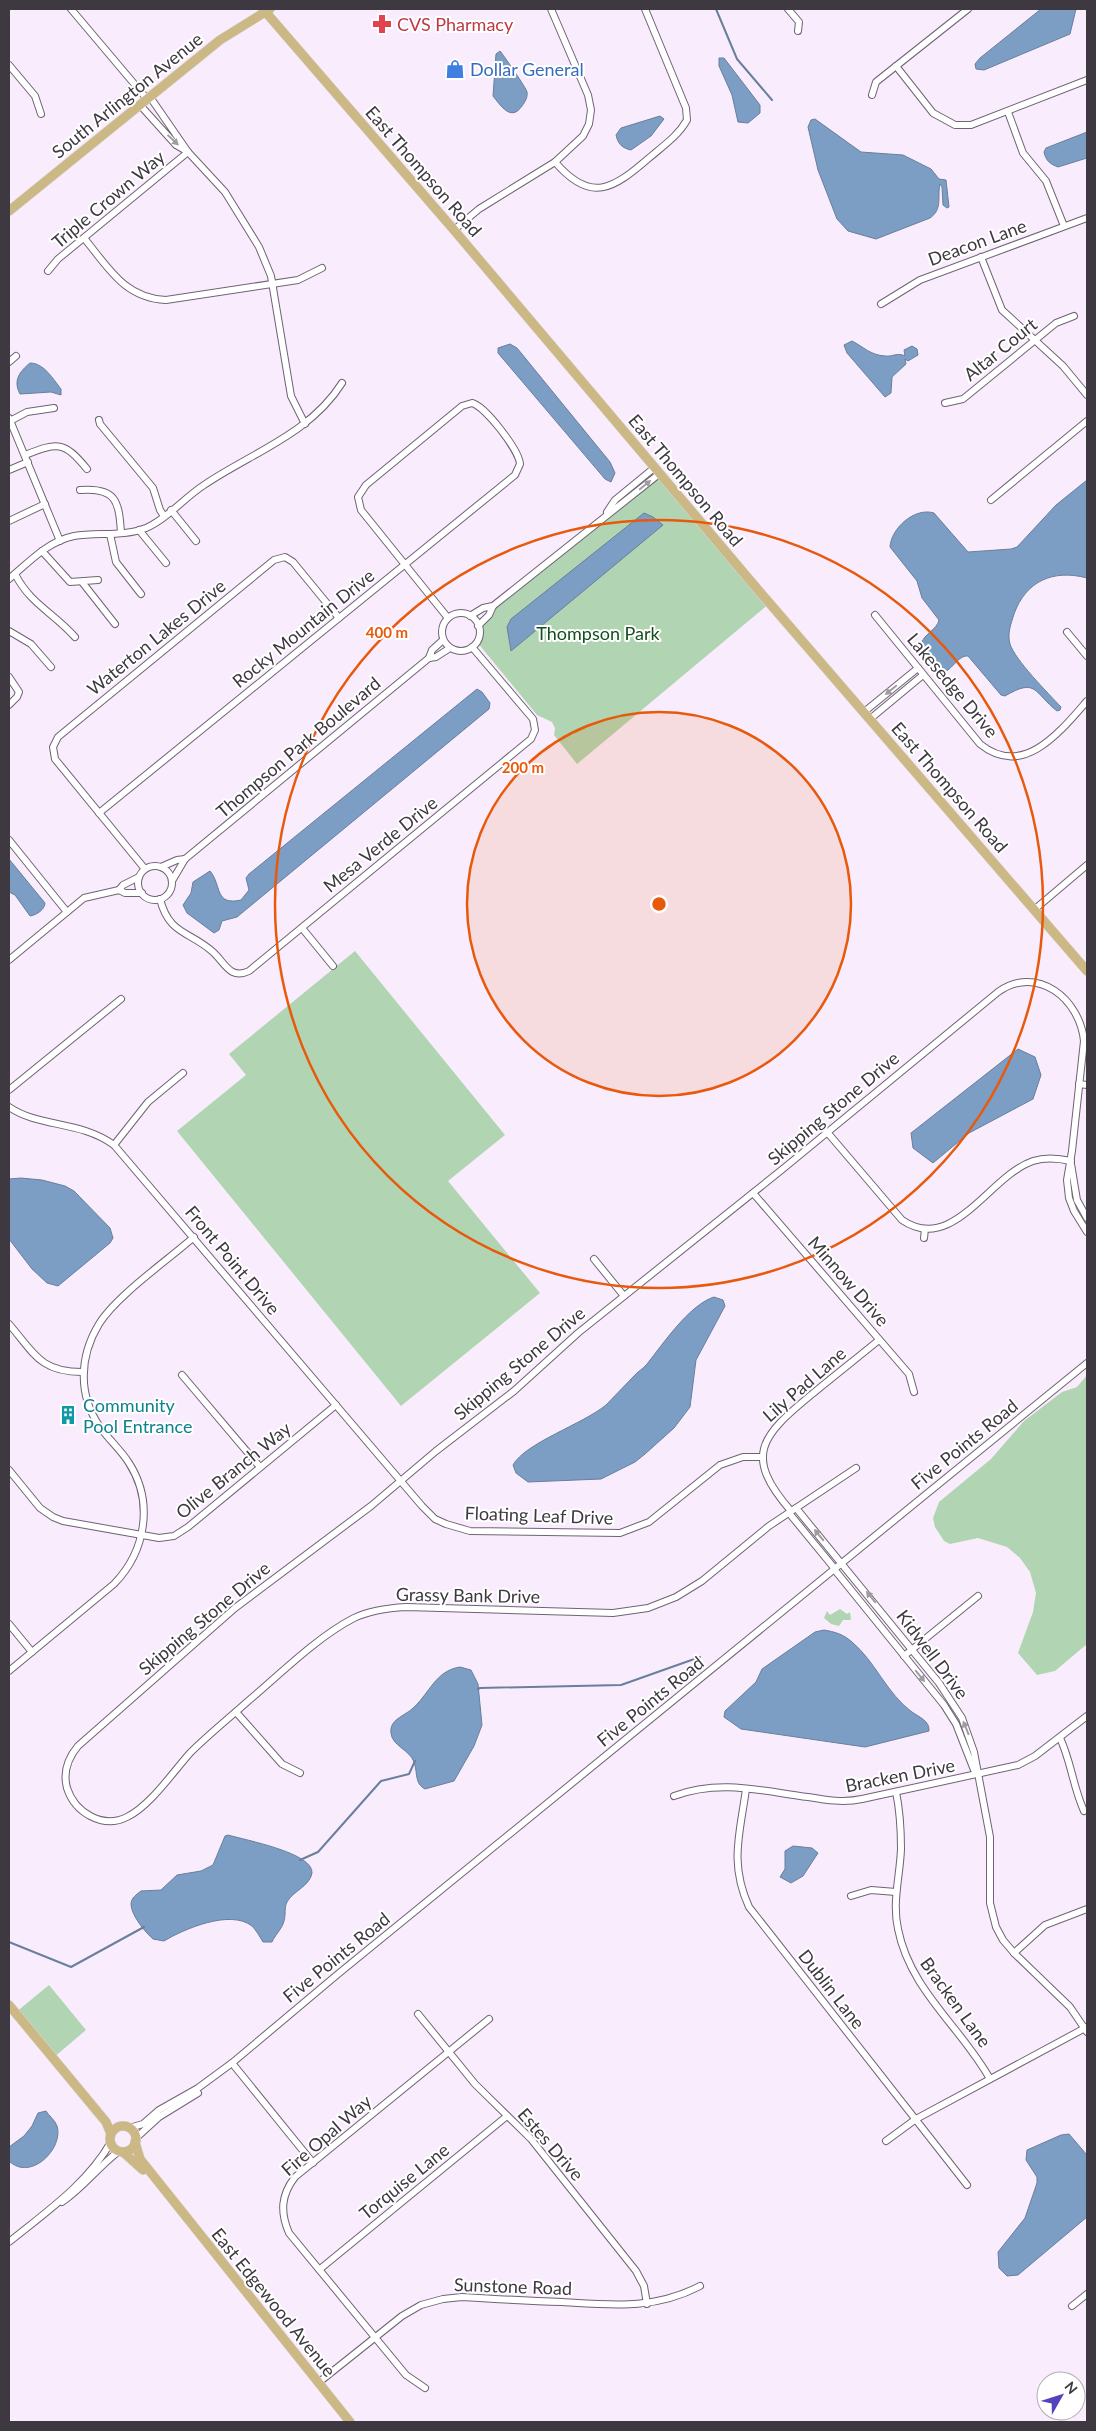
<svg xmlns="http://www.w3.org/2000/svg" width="1096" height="2431" font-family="Lato,sans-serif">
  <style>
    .green { fill: #b1d5b2 }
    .water { fill: #7c9dc4; stroke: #697f9c }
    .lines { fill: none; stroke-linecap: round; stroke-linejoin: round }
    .stream { stroke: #697f9c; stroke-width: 2 }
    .minor-casing { stroke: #706374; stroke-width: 8 }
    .major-casing { stroke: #d8d7d9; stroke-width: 10 }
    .minor { stroke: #fff; stroke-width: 6 }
    .major { stroke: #ccb884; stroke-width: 9 }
    .oneway { fill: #9e9ca0 }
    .ring { fill: none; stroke: #e8590c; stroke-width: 2.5 }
    .labels { text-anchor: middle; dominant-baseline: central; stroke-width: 4; stroke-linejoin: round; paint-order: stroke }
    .health-label { font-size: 18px; fill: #be3a42; stroke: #fff; text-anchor: start }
    .shop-label { font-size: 18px; fill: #366cbe; stroke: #fff; text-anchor: start }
    .street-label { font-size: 18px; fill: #3e3840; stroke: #fff }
    .park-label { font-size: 18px; fill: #134e1d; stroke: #fff }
    .culture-label { font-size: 18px; fill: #0d838f; stroke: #fff; text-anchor: start }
    .centre { fill: #e8590c; stroke: #fff; stroke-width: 2.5 }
    .ring-label { font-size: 15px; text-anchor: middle; font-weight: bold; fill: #e8590c; stroke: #fff; stroke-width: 4; stroke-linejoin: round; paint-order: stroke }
  </style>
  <rect width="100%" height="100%" fill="#f9edfd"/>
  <g class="green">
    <path d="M659,474L770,603L577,764L554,735L555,728L552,722L537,715L477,642L480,634L478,626L493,606Z"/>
    <path d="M355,951L505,1135L448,1181L540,1293L401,1406L177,1131L246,1075L229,1054Z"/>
    <path d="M1087,1375V1644L1055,1671L1037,1675L1018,1653L1033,1612L1036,1593L1030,1572L1020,1558L1007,1547L978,1538L950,1544L944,1541L935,1527L933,1518L939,1502L991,1459L1024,1421L1062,1392L1077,1387Z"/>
    <path d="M840,1609L847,1614L850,1612L851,1620H843L839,1626L831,1624L824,1618L827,1611L830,1615Z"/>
    <path d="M49,1985L86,2030L53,2058L15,2013Z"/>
  </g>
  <g class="water">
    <path d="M1041,9H1076L1070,34L984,70L976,69L975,64L980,58Z"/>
    <path d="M500,51C502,53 527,89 527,92C528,97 525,102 522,106C511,122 501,106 493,96L496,54Z"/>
    <path d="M719,58H724L760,105V113L748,123L738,122L732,95L719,66Z"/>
    <path d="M660,116L664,119L651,136L631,150C622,148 618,144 616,135L621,128Z"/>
    <path d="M815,119L861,152L903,155L931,169L939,179L946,180L949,207L947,208L943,205L942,187L940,184C937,197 943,209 930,218L876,239L848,231L837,219L818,170L808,127L811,120Z"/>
    <path d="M1087,132V158L1058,167C1050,164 1046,161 1044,152L1046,148Z"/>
    <path d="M852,341C864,347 870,355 885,356C893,357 897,352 905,356L904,350L912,346L917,349L918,355L908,361L905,359L906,364L892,377L891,393L885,397L847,353L844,345Z"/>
    <path d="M510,344L517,348L610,462L615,473L611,482L605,479L498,353V348Z"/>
    <path d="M30,363C44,363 53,379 61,389V395L51,392L20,394C13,381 19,372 30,363Z"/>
    <path d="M1087,480V578C1053,569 1026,581 1014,614C1011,624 1007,633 1010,644C1015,660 1048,693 1061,707L1060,710L1057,711C1034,693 1037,677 1005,696L1001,695L968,656C952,655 948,691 924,659C921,654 920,650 921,645C923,634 937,630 939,620L922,598L917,581L890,547C891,528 915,507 934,513L968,552L1011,549L1017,547L1056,505Z"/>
    <path d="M644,513L653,517L663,525L511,651L507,627L511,619Z"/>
    <path d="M477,689L482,692L490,703L489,709L237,917L222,921L219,930L214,933L187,913L183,905L191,893L193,882L210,871C222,885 214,906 241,900L249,890L246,878L249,874Z"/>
    <path d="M9,859L45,903C45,909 37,915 30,916L15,895L9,892Z"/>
    <path d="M1018,1049L1035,1057L1041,1075L1033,1099L969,1133L933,1163L913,1148L911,1133Z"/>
    <path d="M21,1178L42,1180L65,1186L74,1191L110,1228L113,1238L110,1243L58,1286L47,1283L32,1269L9,1239V1179Z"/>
    <path d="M714,1297L723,1300L725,1306L696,1360L690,1407L674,1428L645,1454L635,1462L601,1479L528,1482L516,1473L513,1465C525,1443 583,1424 606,1405C615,1396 624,1386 633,1377C637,1372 643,1369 647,1364C663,1344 689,1305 714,1297Z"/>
    <path d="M824,1630C835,1632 843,1634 852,1642C875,1661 887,1694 912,1712C919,1717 930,1721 929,1731L865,1747L741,1729L724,1717L725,1711L756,1682L762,1669L815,1632Z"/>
    <path d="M460,1667L471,1670L478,1684L482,1725L474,1746L454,1781L425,1789C414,1783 418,1773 414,1762C410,1750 392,1746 391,1733C389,1720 404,1716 412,1709C424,1699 431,1683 443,1674C449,1670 453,1668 460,1667Z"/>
    <path d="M228,1835C245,1840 314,1853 312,1873C310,1886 293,1891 287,1902C284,1908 286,1915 284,1921C282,1929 275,1935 272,1942H263C260,1937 256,1930 252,1926C230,1909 184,1929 164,1941L153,1939C145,1932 131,1915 131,1904C131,1898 137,1894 141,1891L161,1890L177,1875L201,1871L213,1865L225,1836Z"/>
    <path d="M793,1846L812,1848L818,1853L803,1876L791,1883L780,1877L785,1869V1851Z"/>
    <path d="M46,2111C49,2116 55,2120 57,2126C64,2148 31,2182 9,2161V2147L24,2136L32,2126L38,2113Z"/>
    <path d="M1069,2134L1087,2155V2217L1018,2275L1007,2276L999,2268L998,2252L1025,2218L1037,2183V2177L1026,2160L1027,2150L1061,2135Z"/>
  </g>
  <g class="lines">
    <g class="stream">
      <path d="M716,9L737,59L772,100"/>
      <path d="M478,1689L480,1688L621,1685L700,1657"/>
      <path d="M300,1860L318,1852L381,1781L409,1774L415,1761"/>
      <path d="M9,1942L71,1967L144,1927"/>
    </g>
    <g class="minor-casing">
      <g id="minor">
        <path d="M71,9L147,99"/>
        <path d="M788,9L799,22L798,31"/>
        <path d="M9,65L35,96L41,114"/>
        <path d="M896,66L933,113L955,125H971L1087,80"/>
        <path d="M872,95L876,82L968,9"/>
        <path d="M140,105L176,145L188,152L150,97"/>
        <path d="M1008,112L1023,153L1046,181L1064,226"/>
        <path d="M555,162C591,204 613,189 649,158C663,146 678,136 687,120L686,108L645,9"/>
        <path d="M454,230L479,209L555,162L583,136L589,124L591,110L588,95L551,9"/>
        <path d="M84,238C108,267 124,298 166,300L298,280L322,268"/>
        <path d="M981,257L1002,310L1063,366L1087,395"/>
        <path d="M48,271L58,259L188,152L225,192L259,247L271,276L291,396L305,424"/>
        <path d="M881,304L920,280L1087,218"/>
        <path d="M9,362L16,356"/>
        <path d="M945,403L963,399L1056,323L1074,316"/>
        <path d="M9,418L60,541"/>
        <path d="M99,420L100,424L153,488L160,510L164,516"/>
        <path d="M10,421L27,412L54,408"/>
        <path d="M25,455C58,442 64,441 87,469"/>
        <path d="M9,470L28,462"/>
        <path d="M80,490C116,487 119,501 121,533"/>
        <path d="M991,500L1087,421"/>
        <path d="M171,510L196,541"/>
        <path d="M607,512L615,500L654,468"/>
        <path d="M9,521L45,504"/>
        <path d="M139,530L166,563"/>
        <path d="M110,534L116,562L141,594"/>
        <path d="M42,551L70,582L98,580"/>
        <path d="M15,574C31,605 53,612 75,637"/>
        <path d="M9,579C28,563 48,541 74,536C98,532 123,537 146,528C167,519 184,498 204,485C251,453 310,434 342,383"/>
        <path d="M82,582L115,624"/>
        <path d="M493,606L659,474"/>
        <circle cx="461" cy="632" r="19"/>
        <path d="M875,615L980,744C1023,779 1060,732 1087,701"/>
        <path d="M470,616L483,608L493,606L489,615L478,626"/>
        <path d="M9,631L31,644L51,667"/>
        <path d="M1067,632L1087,656"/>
        <path d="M443,640L432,650L429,658L436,657L450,648"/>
        <path d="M9,677L19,692L17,697L9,705"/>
        <path d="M864,712L918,668"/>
        <path d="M870,719L923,675"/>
        <path d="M99,813C238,701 376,587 515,475L520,464C519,450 485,406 472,403L462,406L366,485L358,497L361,510L448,618"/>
        <path d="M9,840L67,912"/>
        <circle cx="155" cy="883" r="17"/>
        <path d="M161,867L177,860L185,859"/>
        <path d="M145,869L55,759L53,747L58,737L274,560L285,557L293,562L339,618"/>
        <path d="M172,881L185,859L429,658"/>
        <path d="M119,890L123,885L139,877"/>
        <path d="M160,899C169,935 190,931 213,952C225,963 230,980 249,971L531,739L535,730L533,719L472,647"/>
        <path d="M1035,909L1087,865"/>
        <path d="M302,928L333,966"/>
        <path d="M9,960L84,898L119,890L125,893H142"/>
        <path d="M1079,1084L1087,1085"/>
        <path d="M9,1090L121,999"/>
        <path d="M9,1107C40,1128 79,1120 114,1145L422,1506L435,1519L446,1524L470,1531L620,1533L649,1522L720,1465L743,1457H762"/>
        <path d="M827,1132L902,1220C953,1255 989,1176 1033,1161C1045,1157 1058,1158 1071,1161"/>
        <path d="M114,1145L148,1102L183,1073"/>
        <path d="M1071,1164L1077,1200L1087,1218"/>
        <path d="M753,1193L909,1374L914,1392"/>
        <path d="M924,1238L925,1229"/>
        <path d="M594,1259L624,1296"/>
        <path d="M9,1324C34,1353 40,1372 82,1372"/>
        <path d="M182,1375L260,1467"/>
        <path d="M856,1468L769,1526L702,1581L676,1597L648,1608L613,1613L406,1607C388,1608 371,1610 354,1618C317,1637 279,1675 247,1702C228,1719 208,1735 190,1753C173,1772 150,1806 127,1817C103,1829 75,1813 67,1788C63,1773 68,1758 78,1746L235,1608L371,1506L436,1451L514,1391L578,1333L784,1168L998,992C1037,964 1080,999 1084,1041L1072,1151L1067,1180L1069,1198L1074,1211L1087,1232"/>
        <path d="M9,1470L40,1508L53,1517L63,1521L159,1538L174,1536L188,1527L336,1405"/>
        <path d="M796,1508L939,1683L962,1718L974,1752L990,1837V1903L996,1927L1003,1940L1014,1953L1070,2007L1087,2032"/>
        <path d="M791,1511C743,1456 761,1436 811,1395C834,1376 857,1358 879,1340"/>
        <path d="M789,1513L835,1569"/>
        <path d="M834,1569L944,1705L956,1724L974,1770"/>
        <path d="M9,1624L32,1652"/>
        <path d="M904,1656L978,1596"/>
        <path d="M9,1671L114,1584C146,1551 154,1502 129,1463C121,1450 109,1440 100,1427C78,1395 79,1357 99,1324C116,1296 168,1260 194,1237"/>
        <path d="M236,1712L282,1764L300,1773"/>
        <path d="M1060,1738C1071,1761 1073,1787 1084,1811"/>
        <path d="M746,1789C740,1834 729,1863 749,1907L967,2185"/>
        <path d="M896,1792C900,1811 901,1830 901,1849C900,1876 892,1902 898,1929C910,1990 961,2027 990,2079"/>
        <path d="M674,1796C720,1779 761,1791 808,1797C826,1800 844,1803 862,1799L1018,1765L1035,1756L1087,1716"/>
        <path d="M851,1896L871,1890L896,1892"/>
        <path d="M1014,1953L1045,1925L1087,1909"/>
        <path d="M418,2014L475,2084L531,2139L636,2271L644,2286L647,2304"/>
        <path d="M232,2063L313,2163"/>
        <path d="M129,2128L143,2124L159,2110L198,2088L232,2063L338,1974L1087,1363"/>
        <path d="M136,2138L159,2117L198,2093"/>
        <path d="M886,2141L916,2119L1087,2027"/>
        <path d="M62,2202C84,2187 98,2167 119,2151"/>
        <path d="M9,2242C46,2212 87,2184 111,2142"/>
        <path d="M320,2269L507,2116"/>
        <path d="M1072,2306L1087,2294"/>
        <path d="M318,2383L402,2316L421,2305L443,2299L462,2297C495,2299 529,2301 562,2302C612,2305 654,2310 700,2286"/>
        <path d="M425,2388L406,2375L289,2233C280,2212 281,2195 295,2177L489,2019"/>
      </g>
    </g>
    <g class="major-casing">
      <g id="major">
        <path d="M263,9L454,230L759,591L1087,971"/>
        <path d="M9,211L220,40L270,9"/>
        <path d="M9,2005L106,2122L111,2134"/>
        <circle cx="123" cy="2139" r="13"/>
        <path d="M135,2142L140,2159L350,2422"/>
        <path d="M123,2152L143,2170"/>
      </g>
    </g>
    <use href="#minor" class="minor"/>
    <use href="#major" class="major"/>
  </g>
  <defs><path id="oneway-solid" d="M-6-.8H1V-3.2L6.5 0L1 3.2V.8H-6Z" transform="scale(1.25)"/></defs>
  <g class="oneway">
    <use href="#oneway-solid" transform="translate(173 140) rotate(43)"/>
    <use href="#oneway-solid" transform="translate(645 485) rotate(-39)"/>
    <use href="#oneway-solid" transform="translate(891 690) rotate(141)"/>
    <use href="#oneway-solid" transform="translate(819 1535) rotate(-130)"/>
    <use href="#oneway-solid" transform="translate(871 1597) rotate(-129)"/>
    <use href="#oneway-solid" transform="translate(920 1676) rotate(51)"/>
    <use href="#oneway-solid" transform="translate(966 1728) rotate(-112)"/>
  </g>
  <circle cx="659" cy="904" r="192" fill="#e8590c" fill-opacity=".12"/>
  <g class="ring">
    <circle cx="659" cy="904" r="192"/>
    <circle cx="659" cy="904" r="384"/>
  </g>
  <defs>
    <g id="pharmacy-bare" transform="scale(1.5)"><path d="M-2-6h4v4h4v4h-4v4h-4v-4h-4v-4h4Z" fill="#e0444e" stroke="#fff" stroke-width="2.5" paint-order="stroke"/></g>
    <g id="shop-bare" transform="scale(1.5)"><path d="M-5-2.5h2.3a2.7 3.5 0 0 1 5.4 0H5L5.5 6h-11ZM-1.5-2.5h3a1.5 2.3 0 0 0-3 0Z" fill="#3f7fe0" stroke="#fff" stroke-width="2.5" paint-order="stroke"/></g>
    <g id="building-bare" transform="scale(1.5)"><path d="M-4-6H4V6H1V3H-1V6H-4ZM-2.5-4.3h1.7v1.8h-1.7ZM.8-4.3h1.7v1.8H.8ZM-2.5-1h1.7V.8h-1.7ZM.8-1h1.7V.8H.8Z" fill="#0f9aa8" stroke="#fff" stroke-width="2.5" paint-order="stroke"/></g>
  </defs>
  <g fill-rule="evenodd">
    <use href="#pharmacy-bare" x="382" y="24"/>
    <use href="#shop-bare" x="455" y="69"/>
    <use href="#building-bare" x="68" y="1415"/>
  </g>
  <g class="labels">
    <g class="health-label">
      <text x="397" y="24">CVS Pharmacy</text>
    </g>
    <g class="shop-label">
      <text x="470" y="69">Dollar General</text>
    </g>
    <g class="street-label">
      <text transform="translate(127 95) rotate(-39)">South Arlington Avenue</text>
      <text transform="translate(424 171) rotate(49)">East Thompson Road</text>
      <text transform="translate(108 199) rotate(-40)">Triple Crown Way</text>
      <text transform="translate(977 242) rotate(-20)">Deacon Lane</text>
      <text transform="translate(1000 349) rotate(-39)">Altar Court</text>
      <text transform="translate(686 480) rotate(50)">East Thompson Road</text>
      <text transform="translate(303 628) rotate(-39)">Rocky Mountain Drive</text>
      <text transform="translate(156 637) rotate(-39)">Waterton Lakes Drive</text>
      <text transform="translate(953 685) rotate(50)">Lakesedge Drive</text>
      <text transform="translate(298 747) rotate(-40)">Thompson Park Boulevard</text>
      <text transform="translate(950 787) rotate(49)">East Thompson Road</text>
      <text transform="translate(380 844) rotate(-39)">Mesa Verde Drive</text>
      <text transform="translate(833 1108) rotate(-40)">Skipping Stone Drive</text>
      <text transform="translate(233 1260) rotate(50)">Front Point Drive</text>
      <text transform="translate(849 1281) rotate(49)">Minnow Drive</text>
      <text transform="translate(519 1363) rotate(-40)">Skipping Stone Drive</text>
      <text transform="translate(804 1384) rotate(-41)">Lily Pad Lane</text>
      <text transform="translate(964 1444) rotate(-39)">Five Points Road</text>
      <text transform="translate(233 1470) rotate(-39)">Olive Branch Way</text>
      <text transform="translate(539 1515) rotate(2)">Floating Leaf Drive</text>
      <text transform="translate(468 1595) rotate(1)">Grassy Bank Drive</text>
      <text transform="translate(204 1618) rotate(-40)">Skipping Stone Drive</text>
      <text transform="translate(933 1654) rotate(53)">Kidwell Drive</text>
      <text transform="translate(650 1701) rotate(-39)">Five Points Road</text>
      <text transform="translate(900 1775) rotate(-11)">Bracken Drive</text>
      <text transform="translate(336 1957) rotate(-39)">Five Points Road</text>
      <text transform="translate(832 1989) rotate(52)">Dublin Lane</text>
      <text transform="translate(956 2002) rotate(54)">Bracken Lane</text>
      <text transform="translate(326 2135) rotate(-41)">Fire Opal Way</text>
      <text transform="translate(551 2144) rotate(49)">Estes Drive</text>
      <text transform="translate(404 2181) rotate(-39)">Torquise Lane</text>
      <text transform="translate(513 2286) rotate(2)">Sunstone Road</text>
      <text transform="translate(274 2302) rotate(51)">East Edgewood Avenue</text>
    </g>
    <g class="park-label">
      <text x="598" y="633">Thompson Park</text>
    </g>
    <g class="culture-label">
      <text x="83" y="1405">Community<tspan x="83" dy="21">Pool Entrance</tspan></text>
    </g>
  </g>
  <circle cx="659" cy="904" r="8" class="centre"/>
  <g class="ring-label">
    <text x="387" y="638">400 m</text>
    <text x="523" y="773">200 m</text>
  </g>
  <rect width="1096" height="2431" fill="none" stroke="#3e3840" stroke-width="20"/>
  <g transform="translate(1061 2396) rotate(51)"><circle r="24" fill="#ffffff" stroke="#b2afb3"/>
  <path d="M0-4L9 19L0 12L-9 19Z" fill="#5543bb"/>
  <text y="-8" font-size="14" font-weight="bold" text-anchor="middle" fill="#3e3840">N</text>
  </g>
</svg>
